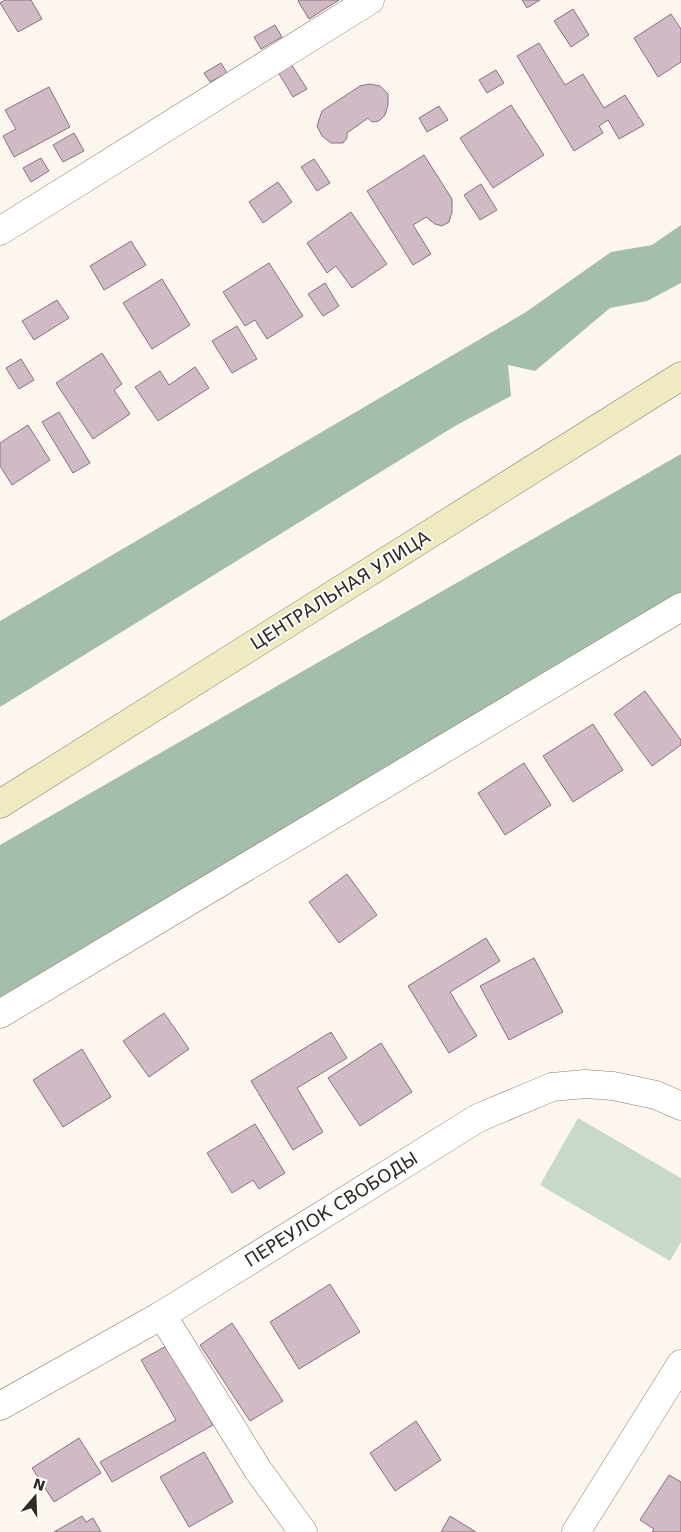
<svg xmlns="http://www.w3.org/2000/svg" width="681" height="1532" font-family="'DejaVu Sans',sans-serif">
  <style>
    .green { fill: #c6d9cb }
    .forest { fill: #a3beaa }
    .building { fill: #d0bac6; stroke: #88737e }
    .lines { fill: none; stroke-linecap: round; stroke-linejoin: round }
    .street-casing { stroke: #8c7d6c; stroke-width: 29 }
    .secondary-casing { stroke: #8c7d6c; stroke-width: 29 }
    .street { stroke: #fff; stroke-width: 28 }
    .secondary { stroke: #f0eac0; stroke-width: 28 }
    .labels { text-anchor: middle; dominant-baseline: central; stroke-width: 4; stroke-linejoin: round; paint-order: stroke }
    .street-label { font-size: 18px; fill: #302a23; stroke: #fff }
  </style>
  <rect width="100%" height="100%" fill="#fdf6ef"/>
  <path class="green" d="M578,1118L681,1178V1242L670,1261L540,1185Z"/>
  <g class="forest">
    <path d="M681,225V283L647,301L610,308L535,371L508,365L511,396L455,426L0,707V621L526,312L611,252L652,245Z"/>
    <path d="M681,454V592L0,997V845Z"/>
  </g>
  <g class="building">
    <path d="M5,0H31L42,19L18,32L0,3Z"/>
    <path d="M299,0H339L309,19L298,1Z"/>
    <path d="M522,0H540L527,8Z"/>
    <path d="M573,9L589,35L571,47L554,21Z"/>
    <path d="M671,14L681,29V62L658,77L634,38Z"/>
    <path d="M275,25L282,37L261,49L254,37Z"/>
    <path d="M539,43L565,85L583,74L604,108L625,95L644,125L619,139L608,120L599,126L603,133L574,151L517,56Z"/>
    <path d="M221,63L227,73L210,82L204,73Z"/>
    <path d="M291,64L307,89L293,97L278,72Z"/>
    <path d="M496,70L504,83L487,93L479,80Z"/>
    <path d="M369,84L380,86L388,94V105L385,115L379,121L372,122L368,118L347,133V138L343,143H331L322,136L317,126L322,111L360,86Z"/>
    <path d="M49,87L70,127L14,157L3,136L16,129L5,110Z"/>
    <path d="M511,105L544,155L493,188L460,138Z"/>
    <path d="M439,106L448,120L427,132L419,118Z"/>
    <path d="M74,133L84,151L63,162L53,145Z"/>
    <path d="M424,155L452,199V212L449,222L442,226L435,224L426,217L413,225L431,254L413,265L367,191Z"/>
    <path d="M41,158L49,171L31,182L23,168Z"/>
    <path d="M314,159L330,183L317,191L301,167Z"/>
    <path d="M278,182L292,202L263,223L249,202Z"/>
    <path d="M481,184L497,210L480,220L464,195Z"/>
    <path d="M351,212L387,264L352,288L336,266L327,273L307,243Z"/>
    <path d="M131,241L146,265L104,290L90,266Z"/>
    <path d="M269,263L303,316L267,339L255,320L245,326L223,292Z"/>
    <path d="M162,279L190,325L152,349L123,303Z"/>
    <path d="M325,283L339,306L323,316L308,294Z"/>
    <path d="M57,300L69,318L34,340L22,321Z"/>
    <path d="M237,326L257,359L232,373L212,341Z"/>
    <path d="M102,353L122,384L114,390L130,414L93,439L56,383Z"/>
    <path d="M21,359L34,380L19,389L6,368Z"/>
    <path d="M195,367L209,388L158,421L135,387L160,371L169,385Z"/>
    <path d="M59,412L90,463L73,473L42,422Z"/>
    <path d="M28,425L50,460L12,485L0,466V443Z"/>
    <path d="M645,691L681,740V745L652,766L614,714Z"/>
    <path d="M593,724L623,770L573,802L543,756Z"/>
    <path d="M524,763L551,805L505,835L478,793Z"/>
    <path d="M347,874L377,915L339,943L309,902Z"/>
    <path d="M486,938L500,961L450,992L477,1036L449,1053L408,986Z"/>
    <path d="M534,958L563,1012L509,1040L480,986Z"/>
    <path d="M164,1013L189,1049L149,1077L123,1041Z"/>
    <path d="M331,1032L347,1058L297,1088L323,1132L293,1150L251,1081Z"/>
    <path d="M381,1043L412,1092L360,1126L328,1078Z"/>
    <path d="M82,1049L111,1097L63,1127L33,1080Z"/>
    <path d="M255,1124L285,1173L259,1189L253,1180L232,1193L207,1153Z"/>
    <path d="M330,1284L360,1332L299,1369L270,1322Z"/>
    <path d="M232,1323L283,1401L250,1421L200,1345Z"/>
    <path d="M168,1345L213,1425L112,1482L100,1462L176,1420L141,1360Z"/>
    <path d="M416,1421L441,1460L395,1491L370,1453Z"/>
    <path d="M79,1438L101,1473L54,1502L32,1468Z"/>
    <path d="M204,1452L233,1502L189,1527L160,1477Z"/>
    <path d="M669,1475L681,1482V1532H652L654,1529L640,1520Z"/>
    <path d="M82,1516L86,1522L93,1518L101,1532H54Z"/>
    <path d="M450,1516L476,1532H441Z"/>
  </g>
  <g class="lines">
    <g class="street-casing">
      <g id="street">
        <path d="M0,231L370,0"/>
        <path d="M0,1014L681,607"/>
        <path d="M162,1315L258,1470L303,1532"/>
        <path d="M0,1406L162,1315L478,1118L552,1087L585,1084L613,1086L656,1095L681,1106"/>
        <path d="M576,1532L681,1364"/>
      </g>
    </g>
    <g class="secondary-casing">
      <path id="secondary" d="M0,804L681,376"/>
    </g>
    <use href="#street" class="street"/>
    <use href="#secondary" class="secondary"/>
  </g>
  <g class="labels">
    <g class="street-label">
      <text transform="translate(340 590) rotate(-32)">ЦЕНТРАЛЬНАЯ УЛИЦА</text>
      <text transform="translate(331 1209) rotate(-32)">ПЕРЕУЛОК СВОБОДЫ</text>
    </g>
  </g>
  <g transform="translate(35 1497) rotate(19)" stroke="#ffffff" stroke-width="4" paint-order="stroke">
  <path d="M0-4L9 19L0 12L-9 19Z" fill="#302a23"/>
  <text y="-8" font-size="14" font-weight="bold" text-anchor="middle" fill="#302a23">N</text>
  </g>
</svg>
